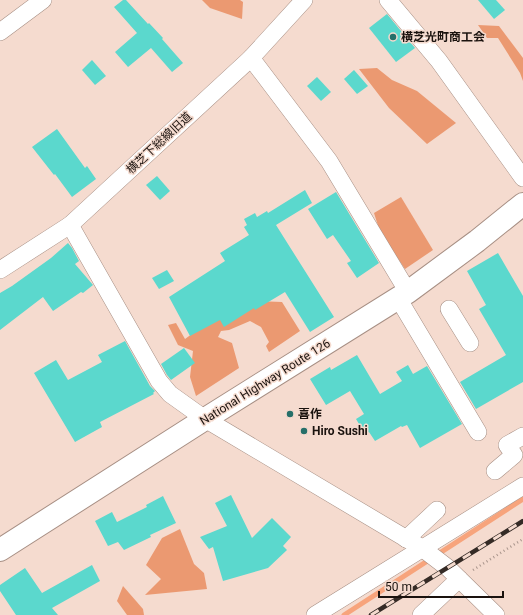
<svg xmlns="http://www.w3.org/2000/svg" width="523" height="615" font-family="Roboto,'Noto Sans JP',sans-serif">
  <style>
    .forest { fill: #eb9971 }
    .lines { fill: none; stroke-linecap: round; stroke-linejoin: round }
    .stream { stroke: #f7a47c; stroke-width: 5 }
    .building { fill: #5bd8cd }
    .minor-casing { stroke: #a78f84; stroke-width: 18 }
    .highway-casing { stroke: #a78f84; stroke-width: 24 }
    .path { stroke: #a9958c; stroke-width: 2.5; stroke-dasharray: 1 3; stroke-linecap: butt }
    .minor { stroke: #fff; stroke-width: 17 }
    .highway { stroke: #fff; stroke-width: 22 }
    .rail-casing { stroke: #352b26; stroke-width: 4.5 }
    .rail { stroke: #f5dbcf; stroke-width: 3; stroke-dasharray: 9; stroke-linecap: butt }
    .poi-dot { fill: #266f69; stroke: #f5dbcf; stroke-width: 1.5 }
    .labels { text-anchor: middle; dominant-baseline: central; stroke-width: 3; stroke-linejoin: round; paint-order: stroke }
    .poi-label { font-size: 12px; font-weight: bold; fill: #1a120e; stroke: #f5dbcf; text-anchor: start }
    .street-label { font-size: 12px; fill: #1a120e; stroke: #f5dbcf }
  </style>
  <rect width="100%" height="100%" fill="#f5dbcf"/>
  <g class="forest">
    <path d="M202,0H240L243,2L242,19L210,8Z"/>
    <path d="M478,25L499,26L523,58V81L520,73L498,38H487Z"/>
    <path d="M377,68L392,80L417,91L456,123L427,144L389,108L359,69Z"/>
    <path d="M401,197L433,250L405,269L380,232L374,213Z"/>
    <path d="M256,301L282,302L300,331L269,352L266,346L269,342L261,327L250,321L229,330L221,331L218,337L232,343L239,368L196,396L190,377L193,351L178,345L168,325L176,323L185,339L211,320Z"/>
    <path d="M180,529L194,564L204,573L207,589L145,595L161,579L146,565L162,538Z"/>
    <path d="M123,586L143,609L144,615H127L117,601Z"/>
  </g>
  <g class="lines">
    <path class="stream" d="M344,615L523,499"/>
  </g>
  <g class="building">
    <path d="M123,0H126L148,24L149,23L163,38L162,39L183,63L172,72L151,48L128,67L115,52L137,33L114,7Z"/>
    <path d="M478,0H496L505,10L494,19Z"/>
    <path d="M387,14L415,48L396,62L369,28Z"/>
    <path d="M92,60L106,76L95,85L82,70Z"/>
    <path d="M354,70L368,86L357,94L344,79Z"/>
    <path d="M317,77L331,92L321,101L307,86Z"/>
    <path d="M57,129L85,168L87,166L96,179L72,197L55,174L54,175L32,147Z"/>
    <path d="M157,176L170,191L160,200L146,185Z"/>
    <path d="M305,190L312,203L276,225L334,317L310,332L285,292L255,310L254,308L224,327L220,320L190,336L169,297L225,261L220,253L249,235L244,227L247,225L244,219L255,213L257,217L267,211L268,213Z"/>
    <path d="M336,192L379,263L357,278L347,263L351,261L333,235L327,239L308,209Z"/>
    <path d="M68,243L72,248L79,261L75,264L93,285L83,293L81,292L53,311L43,297L0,330V293L12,286L51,258Z"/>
    <path d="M498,253L523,296V382L476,409L460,382L506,355L479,309L486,305L467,271Z"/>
    <path d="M167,270L174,281L159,289L152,278Z"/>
    <path d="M125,341L150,386L155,391L153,393L154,394L100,422L102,427L75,442L34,373L56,360L68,380L102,362L98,355Z"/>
    <path d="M184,348L195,363L171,380L167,375L161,364Z"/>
    <path d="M357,355L380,394L402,381L396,372L408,365L413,374L427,366L462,424L420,448L407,425L402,427L401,426L375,441L369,432L365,434L356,419L364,414L350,391L326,405L310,379L330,367L331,370Z"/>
    <path d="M231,495L252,538L272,518L291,537L283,546L287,550L268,568L223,581L213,547L209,549L200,537L227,526L215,503Z"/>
    <path d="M163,496L176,523L150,535L151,537L124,550L118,542L108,546L95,521L112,512L117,522L147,507L146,505Z"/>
    <path d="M92,565L100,581L52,608L58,615H16L0,591V585L25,568L42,593Z"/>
  </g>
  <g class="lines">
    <g class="minor-casing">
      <g id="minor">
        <path d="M388,0L439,61L523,178"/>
        <path d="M0,32L43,0"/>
        <path d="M251,58L329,161L408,292"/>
        <path d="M70,225L159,381L170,394L205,419L395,532L422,548L448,568L496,615"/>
        <path d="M0,270L70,225L83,213L251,58L304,0"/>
        <path d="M398,298L478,432"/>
        <path d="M449,309L470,343"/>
        <path d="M495,471L514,455L507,445L523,436"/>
        <path d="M406,539L437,510"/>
        <path d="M315,615L523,486"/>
        <path d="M421,615L459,579"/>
      </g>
    </g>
    <g class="highway-casing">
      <path id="highway" d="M0,550L205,419L408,292L477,241L523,204"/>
    </g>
    <path class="path" d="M473,570L523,539"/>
    <use href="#minor" class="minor"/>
    <use href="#highway" class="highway"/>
    <g class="rail-casing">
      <path id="rail" d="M371,615L523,521"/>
    </g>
    <use href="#rail" class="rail"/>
  </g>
  <g class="poi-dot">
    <circle cx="393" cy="37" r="4"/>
    <circle cx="290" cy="414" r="4"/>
    <circle cx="304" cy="431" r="4"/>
  </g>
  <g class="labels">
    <g class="poi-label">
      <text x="401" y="37">横芝光町商工会</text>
      <text x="298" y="414">喜作</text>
      <text x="312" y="431">Hiro Sushi</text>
    </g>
    <g class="street-label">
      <text transform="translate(159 143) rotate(-43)">横芝下総線旧道</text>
      <text transform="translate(265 382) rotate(-32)">National Highway Route 126</text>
    </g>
  </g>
  <path d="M379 591v6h124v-6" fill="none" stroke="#1a120e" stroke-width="2"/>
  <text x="385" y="591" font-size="12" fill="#1a120e" stroke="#f5dbcf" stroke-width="3" paint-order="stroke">50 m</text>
</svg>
